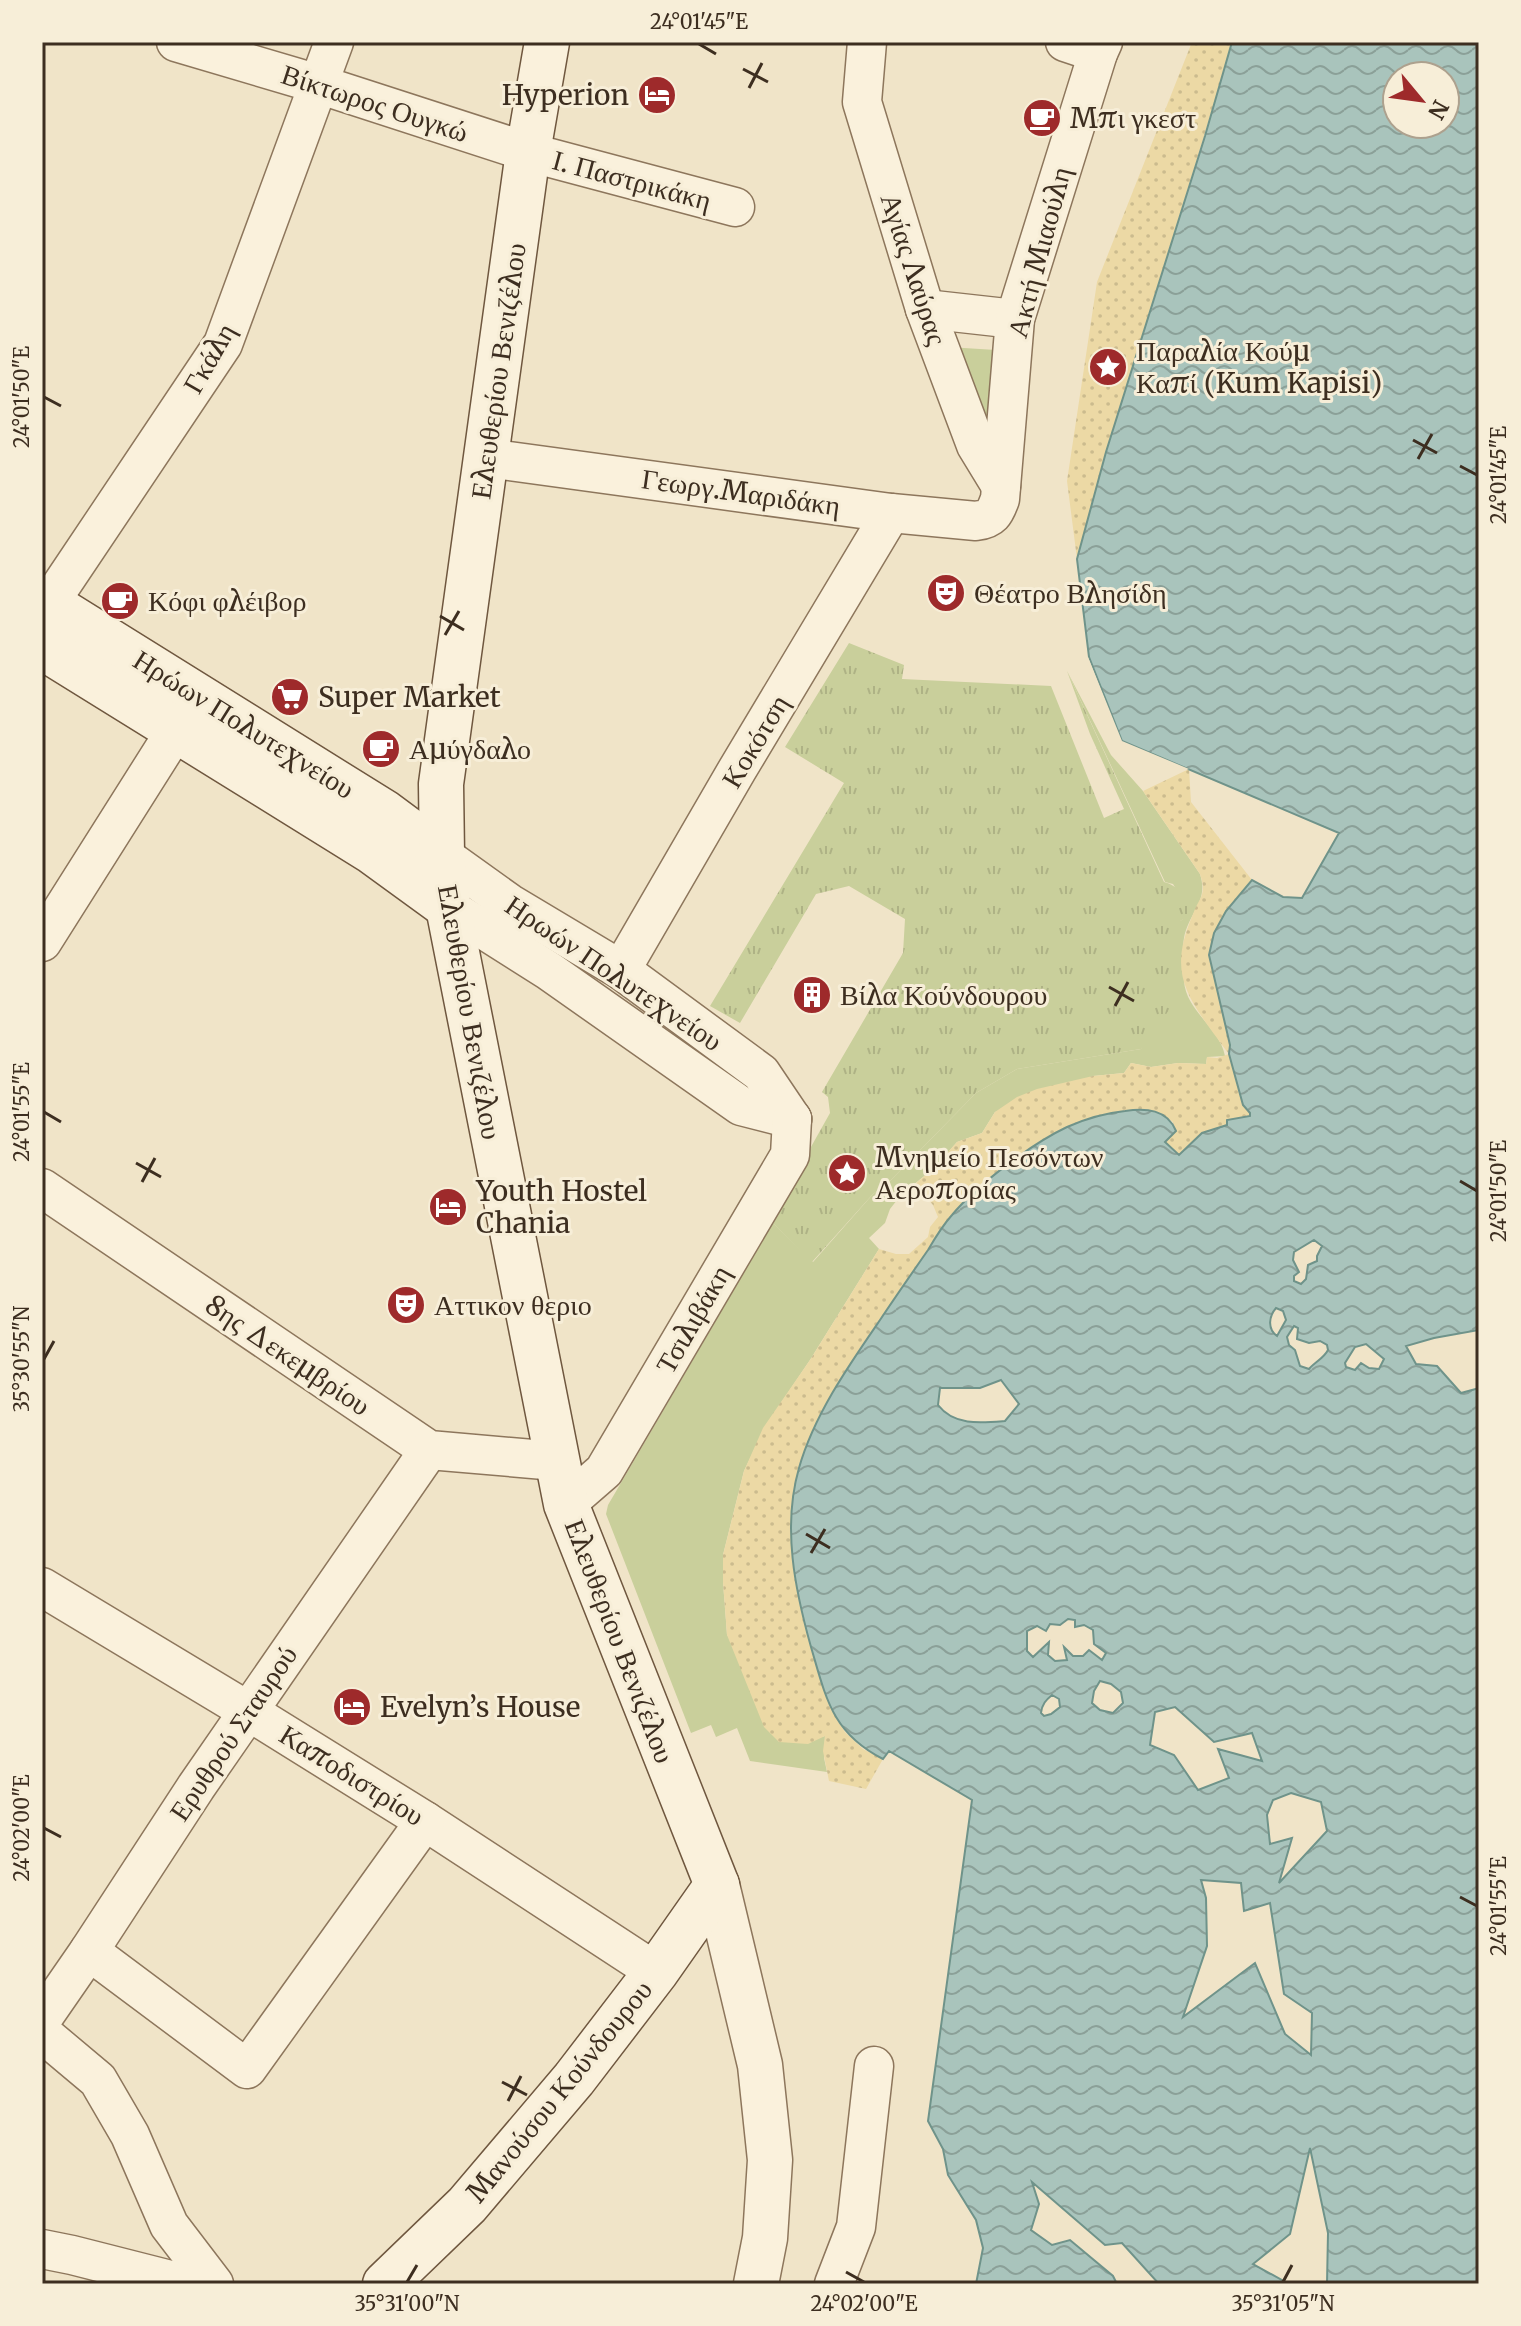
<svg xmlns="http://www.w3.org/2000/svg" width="1521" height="2326" font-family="Merriweather,serif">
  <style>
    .green { fill: #c9cf9b }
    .sand { fill: url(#sand-dots) }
    .park { fill: url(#park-tufts) }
    .water { fill: url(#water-waves); stroke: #6f938a; stroke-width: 2; fill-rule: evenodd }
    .pier { fill: #f0e4c8 }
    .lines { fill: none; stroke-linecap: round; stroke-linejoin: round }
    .minor-casing { stroke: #8d765c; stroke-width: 41 }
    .tertiary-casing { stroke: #8d765c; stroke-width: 47 }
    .secondary-casing { stroke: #6f573f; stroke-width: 47 }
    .minor { stroke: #faf1dc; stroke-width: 38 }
    .tertiary { stroke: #faf1dc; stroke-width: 44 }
    .secondary { stroke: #faf1dc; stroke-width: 44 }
    .ticks { fill: none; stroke: #3d2e20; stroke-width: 3 }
    .labels { text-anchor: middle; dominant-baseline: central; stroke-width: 6; stroke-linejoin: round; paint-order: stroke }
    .poi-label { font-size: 28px; fill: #3d2e20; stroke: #f7eed8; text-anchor: start }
    .street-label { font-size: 28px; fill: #3d2e20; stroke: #f7eed8 }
    .neatline { fill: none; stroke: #3d2e20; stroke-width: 3 }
    .ticks-label { font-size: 20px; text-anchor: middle; fill: #3d2e20 }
  </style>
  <defs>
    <pattern id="sand-dots" width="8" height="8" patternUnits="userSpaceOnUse" patternTransform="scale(2)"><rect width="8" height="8" fill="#ecd9a5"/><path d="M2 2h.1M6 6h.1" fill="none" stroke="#cbbb8e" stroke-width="1.8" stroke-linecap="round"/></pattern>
    <pattern id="park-tufts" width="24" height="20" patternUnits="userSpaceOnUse" patternTransform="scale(2)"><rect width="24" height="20" fill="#c9cf9b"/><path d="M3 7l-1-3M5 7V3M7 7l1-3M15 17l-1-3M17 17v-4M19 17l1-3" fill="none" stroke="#aeb285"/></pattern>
    <pattern id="water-waves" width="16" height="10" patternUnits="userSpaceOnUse" patternTransform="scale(2)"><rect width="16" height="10" fill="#a9c4bc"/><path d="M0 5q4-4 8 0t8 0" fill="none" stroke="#8ba098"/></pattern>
  </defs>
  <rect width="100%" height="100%" fill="#f0e4c8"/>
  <g class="green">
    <path d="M948,347L996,350L991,442Z"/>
    <path d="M1067,671L1111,755L1143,791L1200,874C1209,902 1189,912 1184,938C1182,950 1184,968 1184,981C1186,1011 1220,1028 1225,1056L1207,1057L1206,1064L1178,1063L1151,1067L1131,1063L1124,1073L1093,1076L995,1112L982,1133L957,1142L934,1168L901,1195L890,1209L885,1223L869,1238L879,1249L810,1360L766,1425L744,1471L723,1555V1582L727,1635L822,1737L825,1736L824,1758L827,1772L750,1761L737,1728L716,1737L711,1725L691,1733L606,1514L608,1505L773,1223L813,1262L873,1194L887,1184L976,1093L1017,1069L1141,1049L1175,922L1182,920L1188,910L1173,884L1165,882Z"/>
  </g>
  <g class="sand">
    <path d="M1192,42H1232C1182,215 1123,385 1077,559L1067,481L1097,282Z"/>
    <path d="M1189,769L1191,802L1252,880L1226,911L1209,955L1230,1045C1229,1059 1240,1105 1250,1113V1117L1228,1120V1125L1202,1133L1179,1155L1165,1142L1176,1131L1173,1122L1162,1114L1133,1110L1098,1117L1067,1127L951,1216L862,1345L812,1432L799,1468L794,1575L803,1617L820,1678L837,1720L845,1732L863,1749L883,1759L866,1789L829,1781L823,1751L825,1736L808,1744L779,1742L764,1727L727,1635L723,1582V1555L744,1471L763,1428L810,1360L879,1249L896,1254H909L928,1237L930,1227L938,1217L933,1205L915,1184L934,1168L957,1142L982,1133L995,1112L1017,1097L1037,1089L1093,1076L1124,1073L1131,1063L1151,1067L1178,1063L1206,1064L1207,1057L1217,1058L1229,1054C1223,1047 1219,1040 1214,1034C1182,990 1170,968 1193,914C1200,896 1207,895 1200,874L1143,791Z"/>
  </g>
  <path class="park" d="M849,643L904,665L902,679L1051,686L1104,818L1124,809L1090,734L1067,671L1164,882C1185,887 1201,916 1175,923L1177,999L1141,1049L1017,1069L976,1093L887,1184L873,1194L812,1262L773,1223L782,1208L779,1204L830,1113L828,1097L822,1092L903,953L905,919L849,886L816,894L740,1023L710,1006L844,783L785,747Z"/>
  <path class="water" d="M1232,42H1479V1330L1434,1338L1406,1346L1416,1364L1437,1366L1461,1393L1479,1388V2284H1327L1328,2233L1310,2148L1290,2234L1253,2264L1289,2284H1159L1122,2243L1105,2245L1032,2182L1039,2204L1031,2230L1052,2245L1070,2240L1113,2276L1117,2284H976L983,2248L976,2220L948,2175L943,2149L928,2121L972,1800L889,1751L883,1759C832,1733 826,1698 811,1647C795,1590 782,1527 799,1468C814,1415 849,1365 880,1320C896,1296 912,1273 928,1250C935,1238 943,1225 952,1215C977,1185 1031,1144 1067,1127C1085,1119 1106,1113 1125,1111C1146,1108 1167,1109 1176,1131L1165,1142L1179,1155L1202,1133L1227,1125V1120L1250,1116V1113L1243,1105L1229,1054L1230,1045L1209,955L1214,933L1226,911L1252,880L1283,897L1302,898L1339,833L1122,741L1089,657L1077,559L1106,452L1205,136ZM1397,76H1445V124H1397ZM1314,1240L1322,1246L1317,1256V1261L1308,1265L1306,1279L1301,1284L1294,1281V1276L1299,1272L1293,1260L1294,1252ZM1276,1308L1283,1311L1286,1320L1277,1336C1267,1329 1269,1316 1276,1308ZM1294,1326L1298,1328L1297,1339L1309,1343L1320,1341L1327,1345L1328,1350C1324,1358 1315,1362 1309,1369L1300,1366L1295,1350L1289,1345L1287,1337ZM1366,1344L1384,1359L1379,1369L1369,1368L1361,1363L1355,1370L1346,1367L1345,1363L1355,1347ZM1001,1380L1019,1404L1005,1421C981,1423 954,1426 938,1405L940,1388H980ZM1068,1619L1075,1620V1627L1084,1625L1093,1630L1094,1644L1106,1653L1102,1660L1089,1650L1083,1656H1073L1064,1647L1067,1660L1055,1661L1048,1655L1049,1642L1033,1657L1027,1651V1631L1037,1626L1046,1631L1050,1624L1060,1625ZM1100,1681L1111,1684L1121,1692L1123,1703L1113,1713L1100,1710L1092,1703L1094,1691ZM1052,1695L1059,1699L1060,1707L1051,1714L1044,1716L1041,1713C1042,1704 1046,1700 1052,1695ZM1175,1707L1214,1742L1252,1733L1262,1761L1218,1749L1229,1778L1198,1790L1174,1755L1150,1745L1155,1712ZM1291,1793L1321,1802L1327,1831L1279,1883L1292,1838L1270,1844L1267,1815L1273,1800ZM1201,1880L1241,1883L1244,1911L1270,1903L1284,1994L1312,2013L1311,2055L1285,2034L1255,1963L1183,2017L1207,1946L1206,1898Z"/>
  <path class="pier" d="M1088,657L1122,741L1189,769L1184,771L1120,744L1085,659Z"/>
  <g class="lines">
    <g class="minor-casing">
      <g id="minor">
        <path d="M176,42L318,84L528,152L735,207"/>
        <path d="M867,42L862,102L925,309L976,445L1001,486"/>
        <path d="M1065,42L1098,53"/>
        <path d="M925,309L1015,319"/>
        <path d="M487,458L891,513L976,521C992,519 995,513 1000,499L1015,319L1098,53L1103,42"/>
        <path d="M42,614L223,344L334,42"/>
        <path d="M442,855L509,903L621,970L761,1073L792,1119"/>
        <path d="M448,907L549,971L741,1106L792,1119"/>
        <path d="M42,942L176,730"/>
        <path d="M621,970L737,770L891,513"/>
        <path d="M42,1188L429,1450L556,1461"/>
        <path d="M566,1504L604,1471L790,1155L792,1119"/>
        <path d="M42,1587L248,1711L425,1821L656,1972"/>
        <path d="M89,1951L247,2069L425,1821"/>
        <path d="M42,2019L89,1951L196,1787L429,1450"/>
        <path d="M42,2033L98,2080L130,2135L169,2225L214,2284"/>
        <path d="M42,2249L72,2255L186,2284"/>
        <path d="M834,2284L856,2227L874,2066"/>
      </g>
    </g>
    <g class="tertiary-casing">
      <path id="tertiary" d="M717,1885L760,2065L770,2160L765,2238L756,2284"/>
    </g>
    <g class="secondary-casing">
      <g id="secondary">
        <path d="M42,599L384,812L442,855"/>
        <path d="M42,647L371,851L448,907"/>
        <path d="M385,2284L467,2205L574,2079L656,1972L717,1885L566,1504L463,983L448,907L442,855L441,784L528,152L547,42"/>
      </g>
    </g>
    <use href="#minor" class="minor"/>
    <use href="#tertiary" class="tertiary"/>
    <use href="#secondary" class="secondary"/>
  </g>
  <path class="ticks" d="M699,44L716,54M743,69L768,82M749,88L762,63M44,397L61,406M1413,440L1437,453M1418,459L1432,434M1460,466L1477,475M440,616L464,630M445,635L459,611M1109,987L1134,1001M1115,1006L1128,982M44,1112L61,1122M136,1163L161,1177M1460,1181L1477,1191M142,1182L155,1158M44,1359L54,1341M806,1534L830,1548M811,1553L825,1529M44,1828L61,1837M1460,1897L1477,1906M502,2082L527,2095M508,2101L521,2076M846,2272L864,2282M407,2282L417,2265M1283,2282L1292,2265"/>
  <defs>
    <g id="hotel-disc" transform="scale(2)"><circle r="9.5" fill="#9e2a2b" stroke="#f7eed8"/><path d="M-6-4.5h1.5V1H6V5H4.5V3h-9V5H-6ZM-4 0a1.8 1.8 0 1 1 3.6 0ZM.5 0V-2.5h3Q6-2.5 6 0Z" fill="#fff"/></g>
    <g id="cafe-disc" transform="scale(2)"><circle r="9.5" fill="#9e2a2b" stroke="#f7eed8"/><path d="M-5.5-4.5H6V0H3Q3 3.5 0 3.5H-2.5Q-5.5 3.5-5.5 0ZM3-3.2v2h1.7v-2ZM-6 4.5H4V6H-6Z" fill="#fff"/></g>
    <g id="sight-disc" transform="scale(2)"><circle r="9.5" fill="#9e2a2b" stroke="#f7eed8"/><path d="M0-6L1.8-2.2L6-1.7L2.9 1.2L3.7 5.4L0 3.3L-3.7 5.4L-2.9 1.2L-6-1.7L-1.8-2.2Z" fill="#fff"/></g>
    <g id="theatre-disc" transform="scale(2)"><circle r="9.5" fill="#9e2a2b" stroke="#f7eed8"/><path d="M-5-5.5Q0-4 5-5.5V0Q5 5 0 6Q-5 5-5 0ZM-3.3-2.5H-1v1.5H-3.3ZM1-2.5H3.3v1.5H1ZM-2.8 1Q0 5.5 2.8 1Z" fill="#fff"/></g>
    <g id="supermarket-disc" transform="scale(2)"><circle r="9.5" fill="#9e2a2b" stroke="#f7eed8"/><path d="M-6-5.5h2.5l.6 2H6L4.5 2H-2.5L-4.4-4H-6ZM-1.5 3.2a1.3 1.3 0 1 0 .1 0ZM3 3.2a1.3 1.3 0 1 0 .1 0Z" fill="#fff"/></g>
    <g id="building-disc" transform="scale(2)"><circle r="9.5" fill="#9e2a2b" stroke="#f7eed8"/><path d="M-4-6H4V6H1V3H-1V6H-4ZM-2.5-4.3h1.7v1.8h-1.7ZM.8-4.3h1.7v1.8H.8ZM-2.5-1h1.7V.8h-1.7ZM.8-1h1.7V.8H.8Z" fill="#fff"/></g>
  </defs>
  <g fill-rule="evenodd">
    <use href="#hotel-disc" x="657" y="95"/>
    <use href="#cafe-disc" x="1042" y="118"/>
    <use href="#sight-disc" x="1108" y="367"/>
    <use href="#theatre-disc" x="946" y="593"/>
    <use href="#cafe-disc" x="120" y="601"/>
    <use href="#supermarket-disc" x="290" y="697"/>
    <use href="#cafe-disc" x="381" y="749"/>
    <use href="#building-disc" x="812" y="995"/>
    <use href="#sight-disc" x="847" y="1173"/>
    <use href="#hotel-disc" x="448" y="1207"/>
    <use href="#theatre-disc" x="406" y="1305"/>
    <use href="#hotel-disc" x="352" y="1707"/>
  </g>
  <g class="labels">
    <g class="poi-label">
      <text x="629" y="95" text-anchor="end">Hyperion</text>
      <text x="1070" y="118">Μπι γκεστ</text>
      <text x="1136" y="351">Παραλία Κούμ<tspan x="1136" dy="32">Καπί (Kum Kapisi)</tspan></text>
      <text x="974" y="593">Θέατρο Βλησίδη</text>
      <text x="148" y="601">Κόφι φλέιβορ</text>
      <text x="318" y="697">Super Market</text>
      <text x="409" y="749">Αμύγδαλο</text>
      <text x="840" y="995">Βίλα Κούνδουρου</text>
      <text x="875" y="1157">Μνημείο Πεσόντων<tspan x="875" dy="32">Αεροπορίας</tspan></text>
      <text x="476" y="1191">Youth Hostel<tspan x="476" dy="32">Chania</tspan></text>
      <text x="434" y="1305">Αττικον θεριο</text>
      <text x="380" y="1707">Evelyn’s House</text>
    </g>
    <g class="street-label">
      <text transform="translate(375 103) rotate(18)">Βίκτωρος Ουγκώ</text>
      <text transform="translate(632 180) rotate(15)">Ι. Παστρικάκη</text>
      <text transform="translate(1039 252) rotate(-75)">Ακτή Μιαούλη</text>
      <text transform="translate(914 269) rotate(72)">Αγίας Λαύρας</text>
      <text transform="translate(209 358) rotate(-60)">Γκάλη</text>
      <text transform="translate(498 371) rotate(-82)">Ελευθερίου Βενιζέλου</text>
      <text transform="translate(741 492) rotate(8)">Γεωργ.Μαριδάκη</text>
      <text transform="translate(244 724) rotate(32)">Ηρώων Πολυτεχνείου</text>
      <text transform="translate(755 741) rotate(-59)">Κοκότση</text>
      <text transform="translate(614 973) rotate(34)">Ηρωών Πολυτεχνείου</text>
      <text transform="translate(470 1012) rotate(80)">Ελευθερίου Βενιζέλου</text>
      <text transform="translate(693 1319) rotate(-60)">Τσιλιβάκη</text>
      <text transform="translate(288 1355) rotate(34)">8ης Δεκεμβρίου</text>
      <text transform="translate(620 1641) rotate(69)">Ελευθερίου Βενιζέλου</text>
      <text transform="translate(233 1733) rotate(-56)">Ερυθρού Σταυρού</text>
      <text transform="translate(352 1775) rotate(32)">Καποδιστρίου</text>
      <text transform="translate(559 2091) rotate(-51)">Μανούσου Κούνδουρου</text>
    </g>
  </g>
  <rect width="1521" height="2326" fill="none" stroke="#f7eed8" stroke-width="88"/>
  <g transform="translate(1421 100) rotate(119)"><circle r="38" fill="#f7eed8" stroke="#ada18e" stroke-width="2"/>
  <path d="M0-6L14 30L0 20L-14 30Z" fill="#9e2a2b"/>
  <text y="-12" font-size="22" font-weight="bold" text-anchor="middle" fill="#3d2e20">N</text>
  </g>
  <rect x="44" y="44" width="1433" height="2238" class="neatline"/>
  <g class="ticks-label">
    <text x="699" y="29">24°01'45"E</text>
    <text transform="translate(22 397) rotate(-90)" y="7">24°01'50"E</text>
    <text transform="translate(1499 475) rotate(-90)" y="7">24°01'45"E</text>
    <text transform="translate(22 1112) rotate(-90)" y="7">24°01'55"E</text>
    <text transform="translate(1499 1191) rotate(-90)" y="7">24°01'50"E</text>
    <text transform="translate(22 1359) rotate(-90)" y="7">35°30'55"N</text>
    <text transform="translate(22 1828) rotate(-90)" y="7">24°02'00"E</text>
    <text transform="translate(1499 1906) rotate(-90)" y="7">24°01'55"E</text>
    <text x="407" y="2311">35°31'00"N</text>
    <text x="864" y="2311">24°02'00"E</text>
    <text x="1283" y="2311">35°31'05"N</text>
  </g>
</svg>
